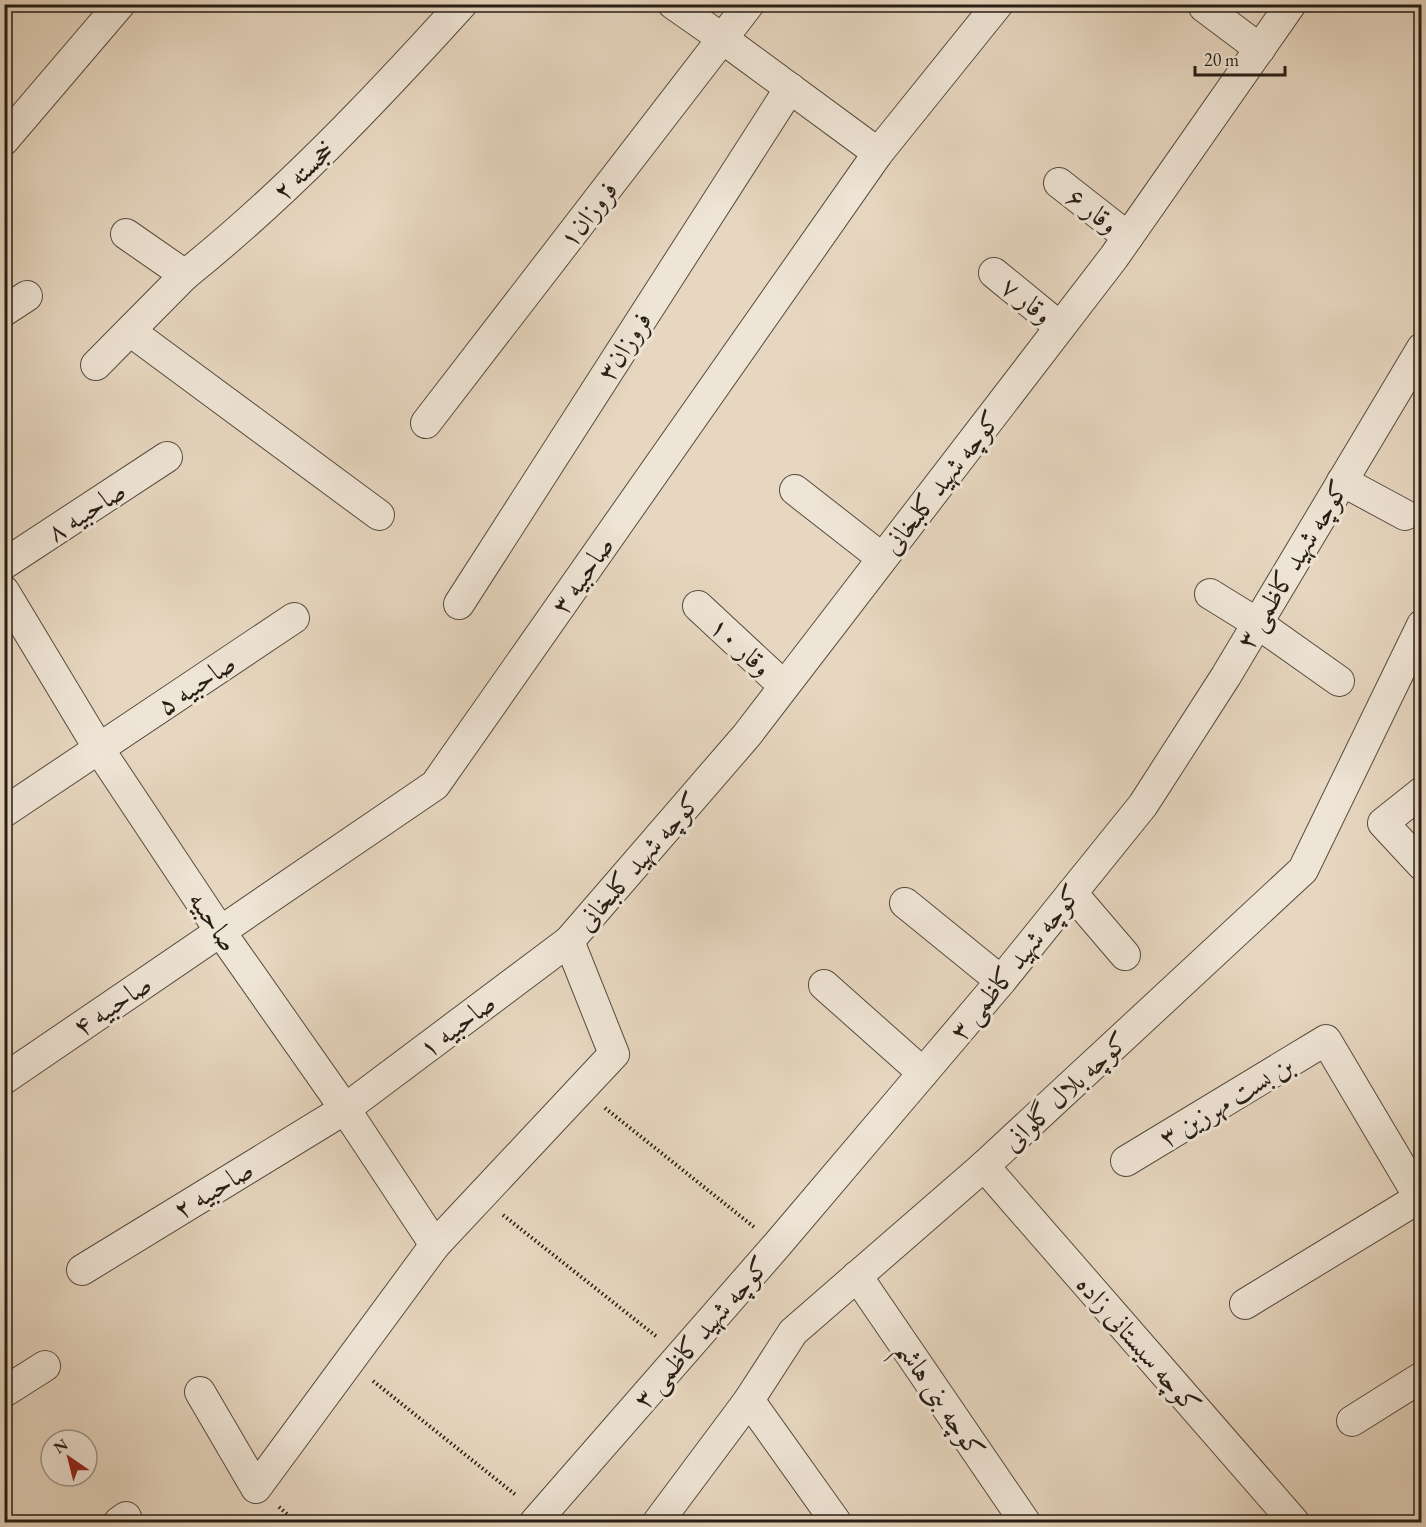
<svg xmlns="http://www.w3.org/2000/svg" width="1426" height="1527" font-family="'EB Garamond',Amiri,serif">
  <style>
    .lines { fill: none; stroke-linecap: round; stroke-linejoin: round }
    .street-casing { stroke: #574c40; stroke-width: 32 }
    .path { stroke: #271e16; stroke-width: 4; stroke-dasharray: 1.5 3; stroke-linecap: butt }
    .street { stroke: #efe5d6; stroke-width: 30 }
    .labels { text-anchor: middle; dominant-baseline: central; stroke-width: 6; stroke-linejoin: round; paint-order: stroke }
    .street-label { font-size: 27px; fill: #271e16; stroke: #efe5d6 }
  </style>
  <rect width="100%" height="100%" fill="#e7d7c0"/>
  <filter id="stains"><feTurbulence type="fractalNoise" baseFrequency=".00333" numOctaves="4"/><feColorMatrix values="0 0 0 0 .2 0 0 0 0 .09 0 0 0 0 .02 0 0 0 .5 -.17"/></filter>
  <radialGradient id="worn" r=".72"><stop offset=".6" stop-color="#630" stop-opacity="0"/><stop offset="1" stop-color="#630" stop-opacity=".3"/></radialGradient>
  <g class="lines">
    <g class="street-casing">
      <g id="street">
        <path d="M673,4L723,39L878,153"/>
        <path d="M1204,7L1260,49"/>
        <path d="M4,140L120,4"/>
        <path d="M1059,183L1128,237"/>
        <path d="M126,234L185,275C286,194 375,100 462,4"/>
        <path d="M994,273L1060,327"/>
        <path d="M4,311L27,296"/>
        <path d="M130,331L379,515"/>
        <path d="M96,365L185,275"/>
        <path d="M426,423L749,4"/>
        <path d="M1342,481L1405,515"/>
        <path d="M795,490L882,558"/>
        <path d="M4,564L167,457"/>
        <path d="M4,591L99,749L220,931L345,1109L435,1245"/>
        <path d="M1210,594L1257,623L1339,681"/>
        <path d="M459,604L790,88"/>
        <path d="M698,606L784,686"/>
        <path d="M1422,792L1383,823L1422,865"/>
        <path d="M4,812L294,618"/>
        <path d="M1072,893L1125,955"/>
        <path d="M905,903L1001,981"/>
        <path d="M824,985L923,1073"/>
        <path d="M4,1079L435,785L878,153L998,4"/>
        <path d="M1126,1161L1326,1040L1422,1202"/>
        <path d="M984,1166L1294,1522"/>
        <path d="M82,1270L345,1109L569,941L747,735L1114,257L1291,4"/>
        <path d="M857,1276L1025,1522"/>
        <path d="M1245,1304L1419,1198"/>
        <path d="M4,1392L45,1366"/>
        <path d="M200,1392L256,1488L435,1245L614,1054L569,941"/>
        <path d="M749,1400L836,1522"/>
        <path d="M1352,1421L1422,1377"/>
        <path d="M119,1522L126,1517"/>
        <path d="M535,1522L777,1245L923,1073L1001,981L1143,805L1226,676L1422,348"/>
        <path d="M658,1522L749,1400L793,1332L984,1166L1303,870L1422,625"/>
      </g>
    </g>
    <g class="path">
      <path d="M605,1108L754,1227"/>
      <path d="M503,1215L657,1337"/>
      <path d="M373,1381L517,1496"/>
      <path d="M279,1507L296,1522"/>
    </g>
    <use href="#street" class="street"/>
  </g>
  <g class="labels">
    <g class="street-label">
      <text transform="translate(303 170) rotate(-44)">خجسته ۲</text>
      <text transform="translate(1093 210) rotate(38)">وقار ۶</text>
      <text transform="translate(588 214) rotate(-52)">فروزان۱</text>
      <text transform="translate(1027 300) rotate(39)">وقار ۷</text>
      <text transform="translate(624 346) rotate(-57)">فروزان۳</text>
      <text transform="translate(941 482) rotate(-52)">کوچه شهید کلبخانی</text>
      <text transform="translate(86 511) rotate(-33)">صاحبیه ۸</text>
      <text transform="translate(1292 564) rotate(-59)">کوچه شهید کاظمی ۳</text>
      <text transform="translate(582 575) rotate(-55)">صاحبیه ۳</text>
      <text transform="translate(741 646) rotate(43)">وقار ۱۰</text>
      <text transform="translate(196 684) rotate(-34)">صاحبیه ۵</text>
      <text transform="translate(638 861) rotate(-49)">کوچه شهید کلبخانی</text>
      <text transform="translate(214 921) rotate(56)">صاحبیه</text>
      <text transform="translate(1015 962) rotate(-51)">کوچه شهید کاظمی ۳</text>
      <text transform="translate(112 1005) rotate(-34)">صاحبیه ۴</text>
      <text transform="translate(457 1025) rotate(-37)">صاحبیه ۱</text>
      <text transform="translate(1065 1091) rotate(-43)">کوچه بلال گلوانی</text>
      <text transform="translate(1226 1101) rotate(-31)">بن بست مهرزین ۳</text>
      <text transform="translate(213 1189) rotate(-31)">صاحبیه ۲</text>
      <text transform="translate(701 1332) rotate(-49)">کوچه شهید کاظمی ۳</text>
      <text transform="translate(1139 1344) rotate(49)">کوچه سیستانی زاده</text>
      <text transform="translate(941 1399) rotate(56)">کوچه بنی هاشم</text>
    </g>
  </g>
  <rect width="1426" height="1527" fill="none" stroke="#e7d7c0" stroke-width="24"/>
  <rect x="6" y="6" width="1414" height="1515" fill="none" stroke="#271e16" stroke-width="3"/>
  <rect x="12" y="12" width="1402" height="1503" fill="none" stroke="#271e16" stroke-width="1.5"/>
  <g transform="translate(69 1458) rotate(325)"><circle r="28" fill="#efe5d6" stroke="#9f9589" stroke-width="1.5"/>
  <path d="M0-4.5L10 22L0 15L-10 22Z" fill="#8f2418"/>
  <text y="-9" font-size="16" font-weight="bold" text-anchor="middle" fill="#271e16">N</text>
  </g>
  <path d="M1195 66v9h90v-9" fill="none" stroke="#271e16" stroke-width="3"/>
  <text x="1204" y="66" font-size="18" fill="#271e16" stroke="#efe5d6" stroke-width="4.5" paint-order="stroke">20 m</text>
  <rect width="100%" height="100%" filter="url(#stains)"/>
  <rect width="100%" height="100%" fill="url(#worn)"/>
</svg>
